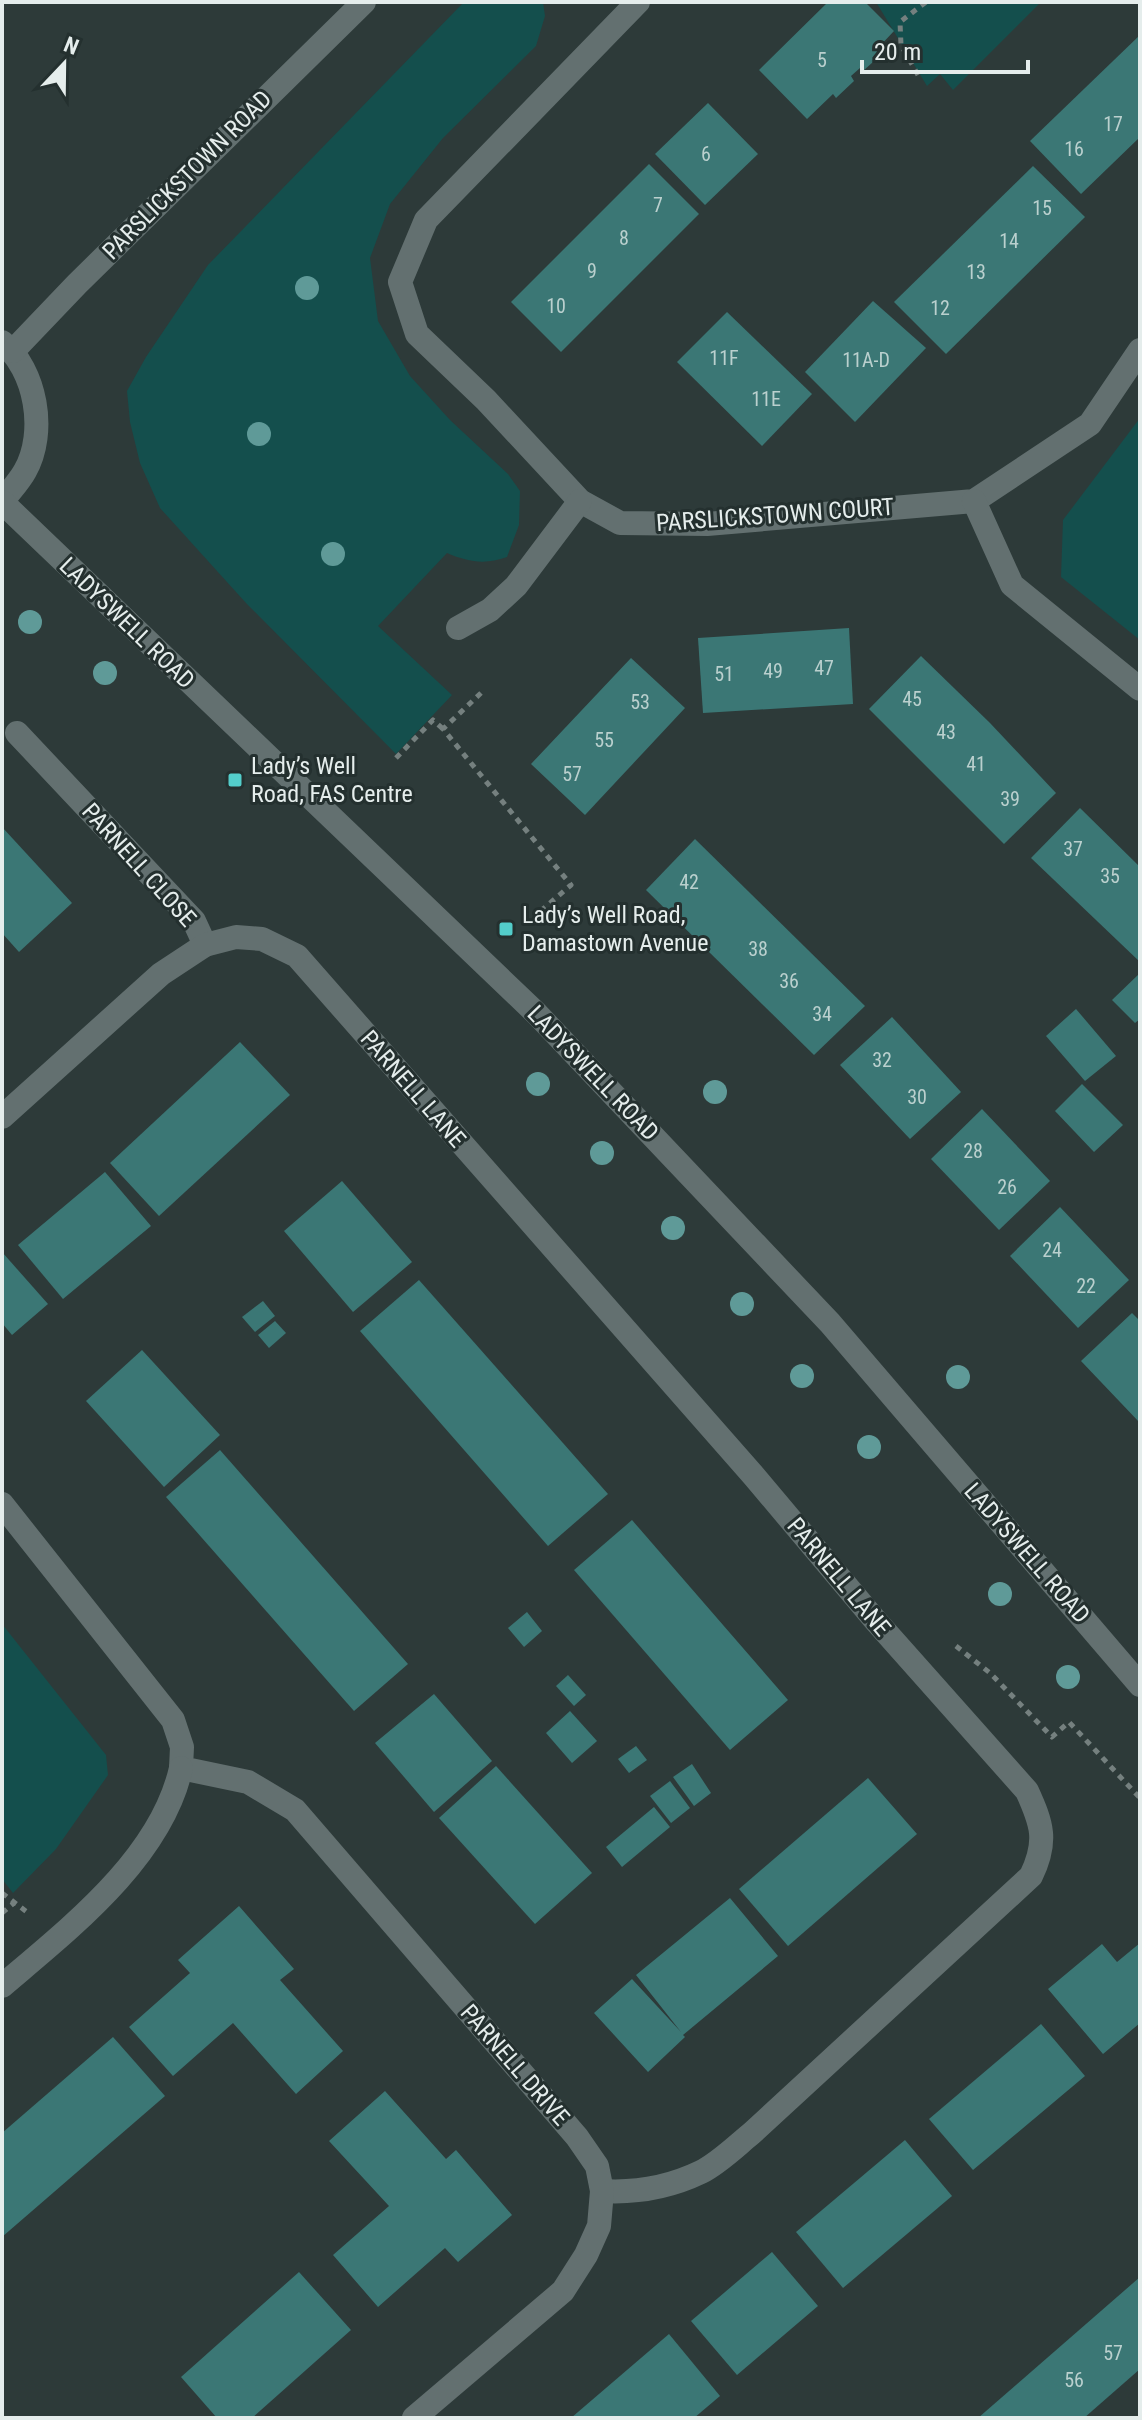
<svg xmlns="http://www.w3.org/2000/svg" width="1142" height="2420" font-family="'Roboto Condensed',sans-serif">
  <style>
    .green { fill: #144f4d }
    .building { fill: #3b7775 }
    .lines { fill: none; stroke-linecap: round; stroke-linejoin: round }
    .path { stroke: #75807f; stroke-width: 5; stroke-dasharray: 6 6; stroke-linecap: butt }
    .minor { stroke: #637070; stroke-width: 24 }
    .tree { fill: #5f9a98 }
    .poi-dot { fill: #53cdca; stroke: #24302f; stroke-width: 3 }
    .labels { text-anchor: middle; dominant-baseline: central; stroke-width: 6; stroke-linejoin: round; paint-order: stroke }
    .number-label { font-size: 20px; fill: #bad0ce }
    .street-label { font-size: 24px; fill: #e5edec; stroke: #24302f }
    .poi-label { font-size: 24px; fill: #e5edec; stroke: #24302f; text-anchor: start }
  </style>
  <rect width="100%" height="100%" fill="#2d3a39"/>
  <g class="green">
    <path d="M464,2H543L545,16L536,46L443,138L390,204L370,258L378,321L410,376L450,420L508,474L520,491L519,525L507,557C485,565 468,562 447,553L378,626L452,695L396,754L246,603L160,508L140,463L130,422L127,391L146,357L208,265Z"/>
    <path d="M876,2H1041L953,90L940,74L927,86Z"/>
    <path d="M1140,418V640L1061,577L1063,520Z"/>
    <path d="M2,1624L106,1755L108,1775L56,1849L13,1893L2,1879Z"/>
  </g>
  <g class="building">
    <path d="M828,2H865L894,31L878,48L883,53L863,71L860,68L851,76L854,81L836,98L833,94L807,119L759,70Z"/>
    <path d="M1140,35V137L1081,194L1030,141Z"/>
    <path d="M708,103L758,154L705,205L655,154Z"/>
    <path d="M649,164L699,214L561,352L511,302Z"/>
    <path d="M1033,166L1085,217L946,354L894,302Z"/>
    <path d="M873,301L926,348L855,422L805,372Z"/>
    <path d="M727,312L812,394L762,446L677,362Z"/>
    <path d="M849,628L853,704L703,713L698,638Z"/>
    <path d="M921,656L990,723L1056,793L1004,844L869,709Z"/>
    <path d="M631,658L685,708L585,815L531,764Z"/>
    <path d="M1080,808L1140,867V962L1031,858Z"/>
    <path d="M2,827L72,903L19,952L2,933Z"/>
    <path d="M695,839L865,1006L814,1055L646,890Z"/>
    <path d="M1140,973V1019L1135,1023L1112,1000Z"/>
    <path d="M1076,1009L1116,1056L1085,1081L1046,1036Z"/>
    <path d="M892,1017L961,1092L910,1139L840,1065Z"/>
    <path d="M240,1042L290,1095L159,1216L110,1163Z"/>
    <path d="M1082,1084L1123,1125L1094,1152L1055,1111Z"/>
    <path d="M982,1109L1050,1181L999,1230L931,1159Z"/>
    <path d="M105,1172L151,1226L63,1299L18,1245Z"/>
    <path d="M342,1181L412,1262L353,1312L284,1231Z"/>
    <path d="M1060,1207L1129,1280L1078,1328L1010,1256Z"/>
    <path d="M2,1252L48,1304L12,1335L2,1323Z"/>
    <path d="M419,1280L608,1494L548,1546L360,1331Z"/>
    <path d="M263,1301L275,1316L255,1332L242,1317Z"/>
    <path d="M1132,1313L1140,1321V1423L1081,1361Z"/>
    <path d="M275,1321L286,1333L269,1348L258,1335Z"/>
    <path d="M142,1350L220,1435L164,1487L86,1401Z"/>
    <path d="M220,1450L408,1664L354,1711L166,1497Z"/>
    <path d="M632,1520L788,1700L730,1750L574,1570Z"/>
    <path d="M527,1612L542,1631L524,1647L508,1628Z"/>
    <path d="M568,1675L586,1695L574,1706L556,1686Z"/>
    <path d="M434,1694L492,1761L434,1812L375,1743Z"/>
    <path d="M570,1711L597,1741L572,1763L546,1733Z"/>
    <path d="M636,1746L647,1760L629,1773L618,1759Z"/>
    <path d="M692,1764L711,1793L694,1806L673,1777Z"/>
    <path d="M496,1766L592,1873L535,1924L439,1818Z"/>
    <path d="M868,1778L917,1834L788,1946L739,1889Z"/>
    <path d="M670,1781L690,1808L671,1823L650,1796Z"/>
    <path d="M654,1807L670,1827L622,1867L606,1847Z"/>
    <path d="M730,1898L778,1956L683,2035L685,2037L648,2072L594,2013L632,1979L681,2032L636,1975Z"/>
    <path d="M239,1906L294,1969L280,1980L343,2051L296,2094L233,2023L173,2076L129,2027L190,1973L178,1960Z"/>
    <path d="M1140,1943V2023L1103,2054L1048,1989L1102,1944L1117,1962Z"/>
    <path d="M1041,2024L1085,2076L973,2170L929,2119Z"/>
    <path d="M113,2037L165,2096L2,2237V2133Z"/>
    <path d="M385,2091L446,2159L456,2150L512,2215L458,2262L445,2248L378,2307L333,2255L389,2206L329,2141Z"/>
    <path d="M905,2140L952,2196L843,2288L796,2232Z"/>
    <path d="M772,2252L818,2306L737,2375L691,2321Z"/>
    <path d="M299,2272L351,2330L252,2418H217L181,2377Z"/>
    <path d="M1140,2277V2369L1084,2418H978Z"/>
    <path d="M669,2334L720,2396L694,2418H571Z"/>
  </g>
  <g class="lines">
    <g class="path">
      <path d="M918,75L901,45L900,22L926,2"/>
      <path d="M481,693L443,729L571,885L543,909"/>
      <path d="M396,758L433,720L443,729"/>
      <path d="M956,1646L990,1673L1052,1737L1069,1722L1140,1798"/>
      <path d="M2,1893L27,1912"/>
      <path d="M2,1913L14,1903"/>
    </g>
    <g class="minor">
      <path d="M638,2L426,220L400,282L417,334L486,400L580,501L620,523L707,524L974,501L1090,424L1140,350"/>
      <path d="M2,342C36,370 47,432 25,471C19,482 9,492 2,502"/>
      <path d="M13,351L77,284L364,2"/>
      <path d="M974,501L1012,585L1140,689"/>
      <path d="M2,502L537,1014L830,1323L1140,1685"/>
      <path d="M458,628L490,610L516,586L580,501"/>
      <path d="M17,733L194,921L205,945"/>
      <path d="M2,1117L161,974L205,945L236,937L262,939L297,956L753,1475L875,1620L1027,1791C1042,1824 1048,1841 1031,1876L752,2133C736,2146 719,2163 701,2172C670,2187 636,2193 602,2191"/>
      <path d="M2,1504L173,1720L182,1747L181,1768L248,1782L295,1810L577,2137L597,2166L602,2191L599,2226L586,2255L563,2291L414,2418"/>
      <path d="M2,1986C70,1928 161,1858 181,1768"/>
    </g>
  </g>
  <g class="tree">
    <circle cx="307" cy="288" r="12"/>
    <circle cx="259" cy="434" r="12"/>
    <circle cx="333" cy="554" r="12"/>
    <circle cx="30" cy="622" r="12"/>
    <circle cx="105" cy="673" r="12"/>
    <circle cx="538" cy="1084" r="12"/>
    <circle cx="715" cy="1092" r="12"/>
    <circle cx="602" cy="1153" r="12"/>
    <circle cx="673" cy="1228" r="12"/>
    <circle cx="742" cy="1304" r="12"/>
    <circle cx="802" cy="1376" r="12"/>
    <circle cx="958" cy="1377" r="12"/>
    <circle cx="869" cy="1447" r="12"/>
    <circle cx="1000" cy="1594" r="12"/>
    <circle cx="1068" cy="1677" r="12"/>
  </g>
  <g class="poi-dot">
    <rect x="227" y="772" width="16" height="16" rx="4"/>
    <rect x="498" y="921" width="16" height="16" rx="4"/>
  </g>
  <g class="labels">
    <g class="number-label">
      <text x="822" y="60">5</text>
      <text x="1113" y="124">17</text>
      <text x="1074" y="149">16</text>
      <text x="706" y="154">6</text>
      <text x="658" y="205">7</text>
      <text x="1042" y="208">15</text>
      <text x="624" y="238">8</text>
      <text x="1009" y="241">14</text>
      <text x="592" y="271">9</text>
      <text x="976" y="272">13</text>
      <text x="556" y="306">10</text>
      <text x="940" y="308">12</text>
      <text x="724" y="358">11F</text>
      <text x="866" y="360">11A-D</text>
      <text x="766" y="399">11E</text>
      <text x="824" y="668">47</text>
      <text x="773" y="671">49</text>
      <text x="724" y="674">51</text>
      <text x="912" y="699">45</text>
      <text x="640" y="702">53</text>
      <text x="946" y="732">43</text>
      <text x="604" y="740">55</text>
      <text x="976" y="764">41</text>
      <text x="572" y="774">57</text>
      <text x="1010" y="799">39</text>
      <text x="1073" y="849">37</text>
      <text x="1110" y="876">35</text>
      <text x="689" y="882">42</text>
      <text x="758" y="949">38</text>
      <text x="789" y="981">36</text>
      <text x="822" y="1014">34</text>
      <text x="882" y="1060">32</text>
      <text x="917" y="1097">30</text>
      <text x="973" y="1151">28</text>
      <text x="1007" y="1187">26</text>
      <text x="1052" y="1250">24</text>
      <text x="1086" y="1286">22</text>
      <text x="1113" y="2353">57</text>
      <text x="1074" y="2380">56</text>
    </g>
    <g class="street-label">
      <text transform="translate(187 175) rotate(-45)">PARSLICKSTOWN ROAD</text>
      <text transform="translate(775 515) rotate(-4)">PARSLICKSTOWN COURT</text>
      <text transform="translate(127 623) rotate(44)">LADYSWELL ROAD</text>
      <text transform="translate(139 865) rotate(48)">PARNELL CLOSE</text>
      <text transform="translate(593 1073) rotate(46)">LADYSWELL ROAD</text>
      <text transform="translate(413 1089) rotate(49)">PARNELL LANE</text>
      <text transform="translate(1027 1553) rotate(49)">LADYSWELL ROAD</text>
      <text transform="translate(839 1577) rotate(50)">PARNELL LANE</text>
      <text transform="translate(515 2065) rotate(49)">PARNELL DRIVE</text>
    </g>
    <g class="poi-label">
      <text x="251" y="766">Lady’s Well<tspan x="251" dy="28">Road, FAS Centre</tspan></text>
      <text x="522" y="915">Lady’s Well Road,<tspan x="522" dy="28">Damastown Avenue</tspan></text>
    </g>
  </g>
  <rect width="1142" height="2420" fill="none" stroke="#e5edec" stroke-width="8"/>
  <g transform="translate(64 64) rotate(22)" stroke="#24302f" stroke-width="6" paint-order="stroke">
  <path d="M0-6L14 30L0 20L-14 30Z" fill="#e5edec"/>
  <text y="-12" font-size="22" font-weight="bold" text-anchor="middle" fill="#e5edec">N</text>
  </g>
  <path d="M862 60v12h166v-12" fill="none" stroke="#e5edec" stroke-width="4"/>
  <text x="874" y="60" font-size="24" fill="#e5edec" stroke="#24302f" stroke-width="6" paint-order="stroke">20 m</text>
</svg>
